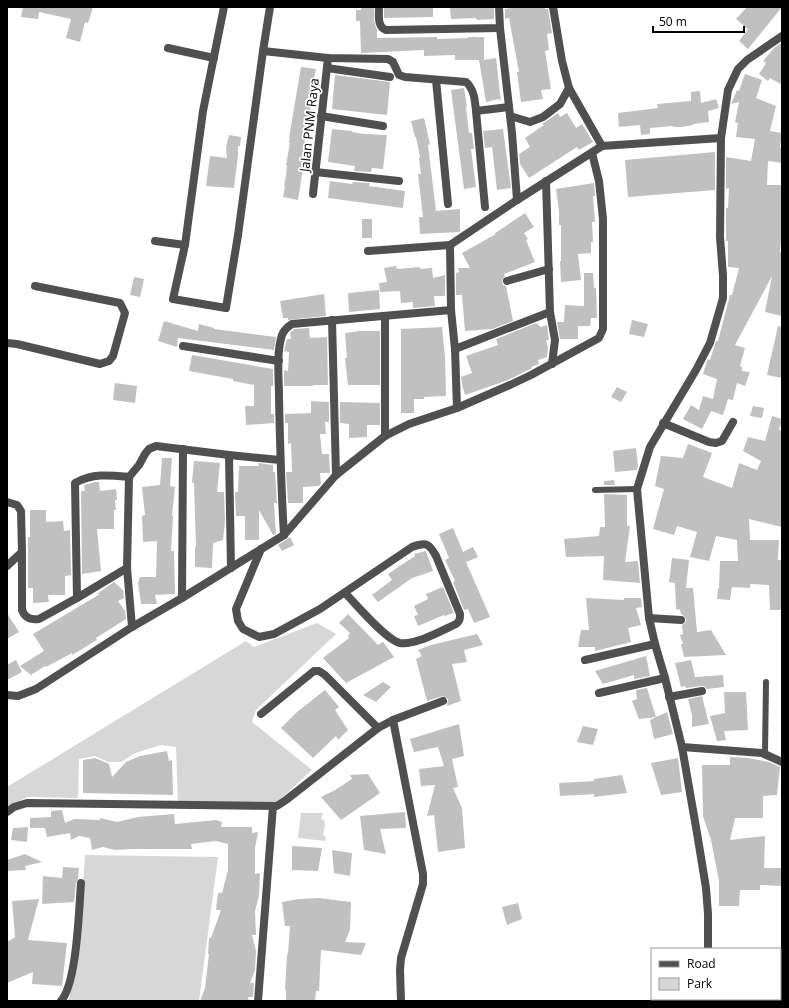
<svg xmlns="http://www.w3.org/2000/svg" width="789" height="1008" font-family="'Open Sans',sans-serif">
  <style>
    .green { fill: #d7d7d7 }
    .building { fill: #c0c0c0 }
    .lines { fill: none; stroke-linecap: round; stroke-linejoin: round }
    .lane { stroke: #505050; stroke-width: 6 }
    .street { stroke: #505050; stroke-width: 8 }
    .labels { text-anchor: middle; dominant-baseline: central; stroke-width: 3.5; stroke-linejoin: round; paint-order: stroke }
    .street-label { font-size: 13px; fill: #000; stroke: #fff }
  </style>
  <rect width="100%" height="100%" fill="#fff"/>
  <g class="green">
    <path d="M317,623L336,634L256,710L252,722L312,770L273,806L178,805L176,747L161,745L135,753L121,762H108L95,756L79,759L78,798L27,797L7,809V787L246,641L254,647Z"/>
    <path d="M301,813H323L321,819L324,820L325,825L323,835L326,837L325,841L298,838Z"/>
    <path d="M85,855L218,857L199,1001H65L69,999L78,957Z"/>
  </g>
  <g class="building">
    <path d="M23,7H93L88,23L85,22L80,42L66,38L71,19L39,12L38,19L21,17Z"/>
    <path d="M361,7H374V21L377,30V38L437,37V39L468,38V37H484V60L496,58L501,102L499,99L486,102L479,60H481H455V55L424,56V50L361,53L360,23V21H356V10H361Z"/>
    <path d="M384,7H433V17L384,18Z"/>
    <path d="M450,7H494V19L477,20L476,18L451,19Z"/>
    <path d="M519,7H545V9H548L552,33L547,34L549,50L545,51L551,89L541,90L543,99L521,102L517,72H519L509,18L505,19V9Z"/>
    <path d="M747,7H782L748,49L739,41L748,29L736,19Z"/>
    <path d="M782,43V85L770,78L768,81L759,74L766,63L763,61L775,47Z"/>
    <path d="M301,67L316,69L309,106H311L305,138L304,148L306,149L298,200L283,197L285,186H284L286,175L287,165H286L290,143H289L290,132Z"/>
    <path d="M745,74L762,80L756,98L776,106L770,131L782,133L780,147L782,148V163L768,161L767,185H782V228L780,252L782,253V316L765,312L772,276L735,345L745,348L740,366L742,367V371L750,372L745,386L737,383L733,400L728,399L723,415L711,411L702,429L683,419L691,405L699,410L703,396L713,399L717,379L703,374L707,361L708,359L710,360L716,341H718L730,295H732L739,268L728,267V241H726V208H728L729,188L726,189V157L751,161L755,139L736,137L738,123L735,122L739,102L731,104L737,90L739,91Z"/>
    <path d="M335,75L390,82L387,115L332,109Z"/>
    <path d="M464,88L467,107H466L469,133H472L474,149H471L476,187L464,189L451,90Z"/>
    <path d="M700,91L701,103L716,99L719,108L708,111L709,122L693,124V125L682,127H673V126L650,128V134L641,135L640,125L619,127L618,113L658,108L657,104L691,101V92Z"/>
    <path d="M558,113L560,117L567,113L576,128L582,124L593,142L579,150L577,147L529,178L520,164L519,154L530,147L525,138L544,125L542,124Z"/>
    <path d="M424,118L430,144L428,145L436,211L460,209V231L459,232L420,234L419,217H423L418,174H421L419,158L420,157L416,137H415L411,121Z"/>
    <path d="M332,129L352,131V132L364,134L387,135L383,169L372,168L371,172L354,171L355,166L328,162Z"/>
    <path d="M503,129L511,188L497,190L492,147L485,148L483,131Z"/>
    <path d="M229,135L241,137L240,146H238V155L234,188L206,186L210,156L227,158L226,148Z"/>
    <path d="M715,152V190L628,197L625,160Z"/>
    <path d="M330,181L352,184L353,182L370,183L369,186L405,191L403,208L328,198Z"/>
    <path d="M594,183L595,196H593L595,222H592L593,242H591V253L578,254L581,280L561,282L560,261H561V225H559V211L556,189Z"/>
    <path d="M525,213L534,227L524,233L528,239L526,240L535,262L504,274L505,276L502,280L503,285L506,286L513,321L492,329L465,331L462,295H456V273L459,272L458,268H470L462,253L496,234H494Z"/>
    <rect x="362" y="219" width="10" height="19"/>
    <path d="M396,266L397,269L420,267V269L432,268L433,278L445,275V296H434L435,306L413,308V302L401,303L400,291L380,292L379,283L387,282L384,268Z"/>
    <path d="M584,273H593L594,288H596L597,318H591L590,326H578V339H560L557,322H564L565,305L584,306Z"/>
    <path d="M134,277L144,279L140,297L130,295Z"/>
    <path d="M379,290L380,309L349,312L348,293Z"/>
    <path d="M324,294L326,316L288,320V318H283L280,301Z"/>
    <path d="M632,320L648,324L644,337L629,334Z"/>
    <path d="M164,321L198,331L199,324L214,328V329L276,337L274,350L178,338L177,347L158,341Z"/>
    <path d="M536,323L541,327L547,325L549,340H546L548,348L547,357L538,360L539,364L531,367L532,368L508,380L465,395L462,384L461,377L472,373L466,356L498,345L496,339Z"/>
    <path d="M778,326L782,327V378L767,375Z"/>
    <path d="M442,327L445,357L446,396L424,397V399H414V413H401V329Z"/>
    <path d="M309,328L310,338L327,337L328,385H313V386H284V370L288,371L289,352L284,351L287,339H291L290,333L294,329Z"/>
    <path d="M360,331H380V385H348L345,358H347L345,333Z"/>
    <path d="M192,355L273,369V386H271V414H274V423L246,425L245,406H254V385L233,381V379L189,371Z"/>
    <path d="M115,383L137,386L135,403L113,400Z"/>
    <path d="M617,387L627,392L621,402L611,397Z"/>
    <path d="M311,401L329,402V422H325L326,434H320L322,454H329L330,473H320L321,484L319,486L303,487V503H288L286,472H292L291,443L288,444V423H285V414L311,413Z"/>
    <path d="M340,402L380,403V425H367V437L349,438V424L340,423Z"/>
    <path d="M753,406L764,408L762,418L750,416Z"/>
    <path d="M772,416L782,419L779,430L782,431V527L749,519L750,540H779L778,560H782V610H770L769,585L750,584V588L732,587L730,600L717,599L718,588L719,589L720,561H738L737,540L716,536L709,561L690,557L697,532L677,526L674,535L653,529L664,489L655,486L661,456L683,458L688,444L712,453L703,477L732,488L739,463L757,470L761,461L743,451L748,437L765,441Z"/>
    <path d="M636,448L638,466L637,470L615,472L613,451Z"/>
    <path d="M162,458H172L170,486L175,487L172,515L173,516L171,551H174L175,594L155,595L157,604H141L138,583L140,577H156L157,541L143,542L142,516L145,515L142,487L160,485Z"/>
    <path d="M194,461L220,463L217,492H224L225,522L223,540L213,543L212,568L195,567V547H196L194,483L192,482Z"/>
    <path d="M258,463L273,465V472H275L277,503H274L276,534L273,535L259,510V540H245V516H236L235,492H238L239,466H259Z"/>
    <path d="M614,480L615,485H604V481Z"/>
    <path d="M95,482H99L100,491L116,489L117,500H115L116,510H114V529H97L101,571L82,574L81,491H85L84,485Z"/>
    <path d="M604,494L627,495V526H630L625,562L638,561L640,583L603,580L604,556L566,557L564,539L599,536L600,527H605Z"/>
    <path d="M30,510H46V522L63,521L64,531L70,530L71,575L65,576V595H48L49,602L33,603V588H28V537H30Z"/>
    <path d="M453,528L463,552L473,547L478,557L466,562L490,617L474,623L468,609L464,610L453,582L455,581L445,560L449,558L439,534Z"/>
    <path d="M290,537L294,545L282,551L278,545Z"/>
    <path d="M426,551L433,571L412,578L378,602L372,595L392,580L388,574L415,556L414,554Z"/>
    <path d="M672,558L689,560L686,588H693L697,632L711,630L726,655L684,657L681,644H683L680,635L683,634L682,625L685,623L686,620L684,616L681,614L680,610L676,609L675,583L669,582Z"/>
    <path d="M114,582L123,590L124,598L118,601L125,611L126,619L96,638L97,640L72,655V653L46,667L45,666L31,675L20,666L44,651L33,634L100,594H97Z"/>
    <path d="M443,587L454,613L445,616L444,615L418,626L414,616L418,615L414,606L428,599L426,594Z"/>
    <path d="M586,598L624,600V598H641L642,607L636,608L641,625L628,628L631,642L595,651V647H578L581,630H589Z"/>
    <path d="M7,613L19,632L7,639Z"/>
    <path d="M348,614L378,645L383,642L394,657L346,683L323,658L349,638L348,636L350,633L339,623Z"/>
    <path d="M477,634L483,645L464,650L467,662L452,664L461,701L447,706L448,699L443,696L427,701L416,659L422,656L418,650L431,645Z"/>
    <path d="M646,656L650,676L634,679V675L603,684L595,671Z"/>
    <path d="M16,660L22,672L7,680V665Z"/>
    <path d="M691,660L695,677L723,675L724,687L707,689L704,686H701L686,688L685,686L681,687L675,663Z"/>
    <path d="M383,682L391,687L376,702L363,695Z"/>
    <path d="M647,688L656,717L639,719L632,701L637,699L636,690Z"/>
    <path d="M325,690L339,707L335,710L348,730L338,740L336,736L313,758L281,728L297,712Z"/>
    <path d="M724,692H746L748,730L724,731L726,740L717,741L710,716L725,713Z"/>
    <path d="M702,696L709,724L692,727V715L688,699Z"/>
    <path d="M667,712L673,734L654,739L650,720Z"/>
    <path d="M459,724L464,756L452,759L458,787L453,788L462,808L465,848L438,852L434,815L427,816L435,785L421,786L419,769L444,766L438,747L414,752L410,739Z"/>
    <path d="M583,726L598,729L593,745L577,742Z"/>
    <path d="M167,751L169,761L172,760L173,795L83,793V760L95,758L109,764L112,777L126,762L140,756Z"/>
    <path d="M730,757L748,758L769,762L780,767L777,795L763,796V818H735L730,840L765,836L764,868H782V886L760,885V890H740L739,906H719V881L711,840L703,816L702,765H730Z"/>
    <path d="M678,758L682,792L661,795L651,763Z"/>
    <path d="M368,774L380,793L341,820L321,797L335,790L352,779L350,775Z"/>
    <path d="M622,775L627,793L594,797V794L560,796L559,783L594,781V779Z"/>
    <path d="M62,810L65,823L74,819L100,820V818L117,822L138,817L174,814L175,824L216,820L222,822L221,827H252V833L258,832L255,848V874L260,873L259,896L255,911L256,935H252L256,951L255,970L250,983H254L253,997H248L249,1001H200L205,988L209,954H208L209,938H211L221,910H216L218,893H222L228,870V844L216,841L191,844L192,849H132L115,850L103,847L92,850L90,838L79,836L71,840L70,833L47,837L45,828H30V818L51,817V811Z"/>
    <path d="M405,812L406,828L380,829L386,854L364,850L360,816Z"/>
    <path d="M28,827L27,842L11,840L13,828Z"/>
    <path d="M292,846L322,848L318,871L292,870Z"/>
    <path d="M332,850L352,853L350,876L334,873Z"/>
    <path d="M25,854L42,862L25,866L26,870L7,871V860Z"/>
    <path d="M63,867L79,868L78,879L76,883L74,902L42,904L43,876L62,878Z"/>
    <path d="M319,898L351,902L350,930L345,942L366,943L361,955L321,950L319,991H316L315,1001H286V990H285L287,954H288L290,926H285L282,902L299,899Z"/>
    <path d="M39,899L28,940L67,943L62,986L32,984L33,972L7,983V942L15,937L12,901Z"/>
    <path d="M518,903L522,919L507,925L502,907Z"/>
  </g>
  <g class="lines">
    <g class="lane">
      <path d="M595,490L637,489"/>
      <path d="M765,754L766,682"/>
    </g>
    <g class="street">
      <path d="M224,7L203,111L185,245L173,299L226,308L238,235L263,51"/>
      <path d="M270,7L263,51L328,58L388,59L393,62L399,75L405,77L466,82C474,89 475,100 476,111L509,107"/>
      <path d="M379,7C379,15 377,27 386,30L500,28L499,7"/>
      <path d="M553,7L562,61L569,88L602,146"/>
      <path d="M500,28L512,133L517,200"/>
      <path d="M168,48L214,58"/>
      <path d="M327,68L390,77"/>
      <path d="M436,80L448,204"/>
      <path d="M476,111L485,207"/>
      <path d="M321,116L383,126"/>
      <path d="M510,116L530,122L543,117L560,104L569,88"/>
      <path d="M315,172L399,181"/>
      <path d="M546,181L550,312L555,340L552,364"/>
      <path d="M313,194L328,58"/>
      <path d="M155,241L185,245"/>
      <path d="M450,245L451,310"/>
      <path d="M368,251L450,245L517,200L602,146L721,138"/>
      <path d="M507,281L549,269"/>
      <path d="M332,320L336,475"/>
      <path d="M7,343L17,344L100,364L109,361L113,356L125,313L120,303L35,286"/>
      <path d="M183,346L279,361"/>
      <path d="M457,408L455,349L550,312"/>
      <path d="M663,423L709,442L716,443L722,441L733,422"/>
      <path d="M385,436V316"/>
      <path d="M7,502L17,505L21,511L22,552L7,566"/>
      <path d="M284,535C281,489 280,443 279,397C279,377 276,354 282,335C284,330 287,327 292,324L451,310L455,349"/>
      <path d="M261,549L236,609L238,621L243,629L259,637L274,634L320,609L412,547C426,542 429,543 436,556L460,614C460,619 460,621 456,624C441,631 416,645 400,643C386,640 356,604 345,593"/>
      <path d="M22,552V610C25,618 30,620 39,619L77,598"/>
      <path d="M127,568L77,598L75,483C93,473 109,475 129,477"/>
      <path d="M231,568L229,455L280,460"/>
      <path d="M182,598L183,449"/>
      <path d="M649,618L681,620"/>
      <path d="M132,627L127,568L129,477L139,465L145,454L149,449L156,446L229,455"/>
      <path d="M585,660L655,644"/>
      <path d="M599,693L665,678"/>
      <path d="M7,695L18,696L36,689L132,627L182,598L284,535L336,475L385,436L409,424L457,408L510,385L531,375L599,338L603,329V219L599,181L592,153"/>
      <path d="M669,697L702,691"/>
      <path d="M261,714L314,671H319L325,675L378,728"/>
      <path d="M682,747L762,753L782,762"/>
      <path d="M7,812L14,807L27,803L277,806L286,800L378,728L393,720"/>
      <path d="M708,949V914L706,888L697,833L682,747L665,678L655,644L649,618L637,489L650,447L696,370L710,343L723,298V276L720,237L721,138L728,90L738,69L747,60L782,36"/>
      <path d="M61,1001C77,983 79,909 81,883"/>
      <path d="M258,1001L273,806"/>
      <path d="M401,1001L400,970L401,958L423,884V874L393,720L443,701"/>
      <path d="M706,1001V999"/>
    </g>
  </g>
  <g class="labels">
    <g class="street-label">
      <text transform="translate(309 125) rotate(-84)">Jalan PNM Raya</text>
    </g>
  </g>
  <rect width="789" height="1008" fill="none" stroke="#000000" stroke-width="16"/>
  <rect x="651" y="948" width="130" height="52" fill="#ffffff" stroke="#999999"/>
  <rect x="659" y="961" width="20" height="6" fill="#505050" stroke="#999999"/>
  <text x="687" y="968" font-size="12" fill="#000000">Road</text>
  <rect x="659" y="978" width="20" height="12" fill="#d7d7d7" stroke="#999999"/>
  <text x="687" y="988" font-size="12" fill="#000000">Park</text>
  <path d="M653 26v6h91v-6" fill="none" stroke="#000000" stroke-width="2"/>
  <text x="659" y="26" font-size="12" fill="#000000" stroke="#ffffff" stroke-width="3" paint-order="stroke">50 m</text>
</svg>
